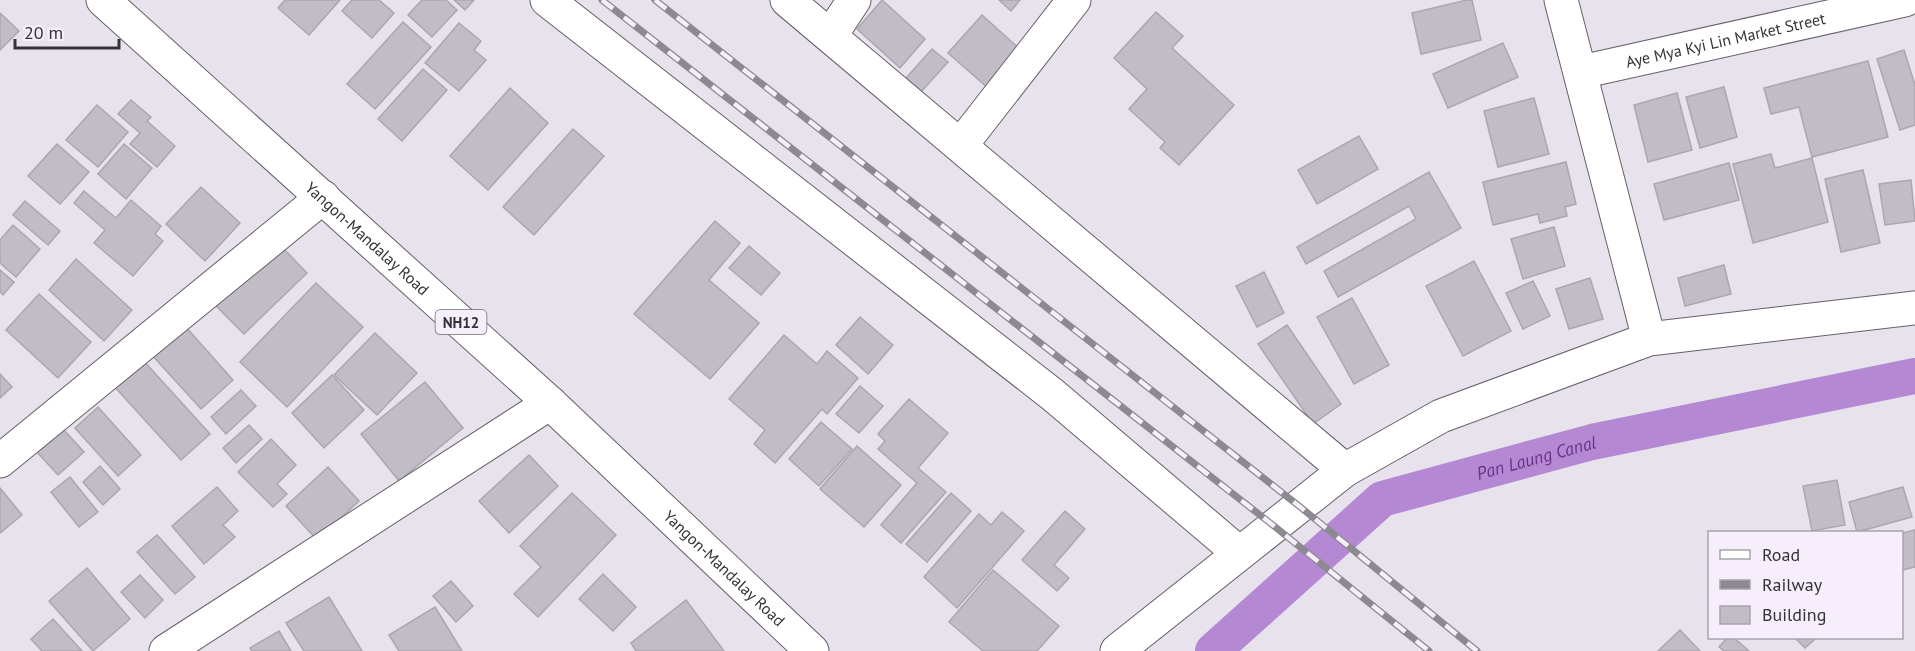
<svg xmlns="http://www.w3.org/2000/svg" width="1915" height="651" font-family="'PT Sans',sans-serif">
  <style>
    .lines { fill: none; stroke-linecap: round; stroke-linejoin: round }
    .canal { stroke: #b588d4; stroke-width: 36 }
    .building { fill: #c2bcc7; stroke: #aca6b1; stroke-width: 1.5 }
    .street-casing { stroke: #655f69; stroke-width: 35 }
    .secondary-casing { stroke: #655f69; stroke-width: 35 }
    .highway-casing { stroke: #655f69; stroke-width: 35 }
    .street { stroke: #fff; stroke-width: 33 }
    .secondary { stroke: #fff; stroke-width: 33 }
    .highway { stroke: #fff; stroke-width: 33 }
    .rail-casing { stroke: #8d8991; stroke-width: 7 }
    .rail { stroke: #f6effb; stroke-width: 4.5; stroke-dasharray: 14; stroke-linecap: butt }
    .labels { text-anchor: middle; dominant-baseline: central; stroke-width: 4.5; stroke-linejoin: round; paint-order: stroke }
    .shield { fill: #f6effb; stroke: #6e6b71; stroke-width: 1.5 }
    .shield-label { font-size: 15px; font-weight: bold; fill: #343236 }
    .street-label { font-size: 16px; fill: #343236; stroke: #f6effb }
    .water-label { font-size: 18px; font-style: italic; fill: #6b328b; stroke: #f6effb }
  </style>
  <rect width="100%" height="100%" fill="#e8e2ed"/>
  <g class="lines">
    <path class="canal" id="s1" d="M1213,651L1382,499L1592,442L1915,376"/>
  </g>
  <g class="building">
    <path d="M285,0H340L309,35L278,8Z"/>
    <path d="M352,0H379L394,13L372,38L342,11Z"/>
    <path d="M422,0H446L457,10L432,37L408,15Z"/>
    <path d="M454,0H474L465,10Z"/>
    <path d="M882,0L925,39L900,68L857,29Z"/>
    <path d="M999,0H1020L1011,11Z"/>
    <path d="M1467,0H1472L1481,40L1421,54L1412,13Z"/>
    <path d="M1156,12L1183,36L1172,48L1234,105L1179,165L1160,148L1165,142L1129,109L1147,89L1114,58Z"/>
    <path d="M0,13L19,31L0,50Z"/>
    <path d="M982,15L1022,51L989,89L948,53Z"/>
    <path d="M403,22L431,47L375,109L347,84Z"/>
    <path d="M459,23L481,41L474,50L486,60L459,91L425,63Z"/>
    <path d="M1503,43L1518,77L1448,108L1433,74Z"/>
    <path d="M932,49L948,62L921,92L906,78Z"/>
    <path d="M1904,50L1915,85V125L1900,130L1877,59Z"/>
    <path d="M1868,61L1888,137L1812,157L1799,107L1771,114L1764,88Z"/>
    <path d="M423,69L447,90L402,141L378,119Z"/>
    <path d="M1724,87L1737,137L1700,148L1686,97Z"/>
    <path d="M510,88L548,123L488,190L450,156Z"/>
    <path d="M1677,93L1692,150L1648,162L1634,105Z"/>
    <path d="M1534,98L1549,154L1498,167L1484,111Z"/>
    <path d="M131,100L151,117L147,121L175,146L157,167L130,144L140,133L118,114Z"/>
    <path d="M97,105L128,132L98,167L66,140Z"/>
    <path d="M573,129L604,156L534,235L503,207Z"/>
    <path d="M1359,136L1378,169L1317,204L1298,170Z"/>
    <path d="M57,144L89,172L60,204L28,176Z"/>
    <path d="M124,144L152,168L126,199L98,174Z"/>
    <path d="M1771,154L1775,168L1812,158L1828,222L1753,243L1733,164Z"/>
    <path d="M1566,162L1576,204L1565,207L1567,216L1540,223L1538,214L1493,225L1483,182Z"/>
    <path d="M1729,163L1739,200L1664,220L1654,184Z"/>
    <path d="M1863,170L1880,243L1841,252L1825,179Z"/>
    <path d="M1429,172L1461,228L1338,297L1324,271L1416,219L1409,206L1306,264L1297,247Z"/>
    <path d="M1911,180L1915,221L1885,225L1879,184Z"/>
    <path d="M201,187L240,223L205,261L166,224Z"/>
    <path d="M84,191L116,218L131,200L161,226L155,234L163,241L133,276L94,243L105,230L74,203Z"/>
    <path d="M25,201L60,231L48,245L13,215Z"/>
    <path d="M715,221L740,243L709,280L759,323L710,379L634,314Z"/>
    <path d="M13,225L40,249L16,277L0,263V240Z"/>
    <path d="M1554,227L1565,266L1523,279L1511,239Z"/>
    <path d="M277,242L307,273L244,334L214,304Z"/>
    <path d="M749,246L780,273L761,295L729,268Z"/>
    <path d="M76,259L132,310L104,341L49,290Z"/>
    <path d="M1474,261L1511,331L1463,356L1426,286Z"/>
    <path d="M1724,265L1731,294L1685,306L1678,278Z"/>
    <path d="M0,270L14,282L3,295L0,292Z"/>
    <path d="M1264,272L1284,313L1257,327L1236,286Z"/>
    <path d="M1590,278L1603,319L1569,329L1556,289Z"/>
    <path d="M1533,281L1550,316L1523,329L1506,293Z"/>
    <path d="M316,283L363,327L287,407L240,362Z"/>
    <path d="M39,294L91,342L58,378L6,330Z"/>
    <path d="M1352,298L1389,365L1354,384L1317,317Z"/>
    <path d="M860,317L893,345L868,374L836,345Z"/>
    <path d="M184,325L233,380L201,409L151,354Z"/>
    <path d="M1287,325L1341,404L1313,424L1258,344Z"/>
    <path d="M375,333L417,373L377,415L334,375Z"/>
    <path d="M784,335L817,364L827,351L858,378L827,414L822,409L775,463L754,444L765,430L729,399Z"/>
    <path d="M142,359L210,434L181,460L113,385Z"/>
    <path d="M0,374L12,387L0,398Z"/>
    <path d="M332,375L364,410L324,448L292,413Z"/>
    <path d="M425,382L463,428L399,481L361,434Z"/>
    <path d="M860,386L883,406L859,433L836,414Z"/>
    <path d="M241,390L256,406L226,434L211,417Z"/>
    <path d="M909,399L948,433L918,468L946,492L901,543L881,525L917,483L878,449L885,441L878,434Z"/>
    <path d="M98,407L141,455L118,476L75,428Z"/>
    <path d="M821,422L852,449L819,486L789,459Z"/>
    <path d="M249,425L262,439L236,463L223,448Z"/>
    <path d="M63,429L84,452L58,475L37,452Z"/>
    <path d="M271,439L296,465L277,484L287,494L273,507L238,472Z"/>
    <path d="M857,446L901,485L864,527L820,489Z"/>
    <path d="M529,455L558,486L509,533L479,501Z"/>
    <path d="M100,466L120,489L103,505L83,482Z"/>
    <path d="M328,467L359,501L317,540L286,506Z"/>
    <path d="M70,477L98,512L79,527L51,492Z"/>
    <path d="M1837,480L1845,525L1812,531L1803,486Z"/>
    <path d="M217,487L238,511L223,525L235,537L204,564L172,526Z"/>
    <path d="M1903,487L1912,517L1857,532L1849,502Z"/>
    <path d="M0,488L22,515L0,533Z"/>
    <path d="M572,493L616,535L538,617L514,594L541,567L520,546Z"/>
    <path d="M951,493L971,511L927,562L906,544Z"/>
    <path d="M1065,511L1085,529L1054,565L1069,578L1057,591L1022,560Z"/>
    <path d="M1002,512L1024,531L957,608L924,577L979,514L991,525Z"/>
    <path d="M1915,530V567L1902,570V533Z"/>
    <path d="M157,535L195,577L175,594L137,552Z"/>
    <path d="M87,568L130,619L93,651L49,601Z"/>
    <path d="M993,570L1059,626L1037,651H983L949,622Z"/>
    <path d="M603,574L636,607L613,631L579,599Z"/>
    <path d="M140,575L163,600L145,618L121,592Z"/>
    <path d="M451,581L473,606L456,622L433,596Z"/>
    <path d="M329,597L362,651H304L286,623Z"/>
    <path d="M686,600L724,651H636L631,643Z"/>
    <path d="M435,607L462,651H399L389,635Z"/>
    <path d="M53,619L82,651H42L31,639Z"/>
    <path d="M1680,630L1700,651H1658Z"/>
    <path d="M279,631L291,651H252L250,648Z"/>
    <path d="M1727,638H1734L1749,651H1724L1719,647Z"/>
    <path d="M1795,638H1816L1805,648Z"/>
  </g>
  <g class="lines">
    <g class="street-casing">
      <g id="street">
        <path d="M547,0L1053,395L1239,553"/>
        <path d="M787,0L1345,470"/>
        <path d="M1561,0L1649,339"/>
        <path d="M831,35L854,0"/>
        <path id="s2" d="M1581,72L1905,0"/>
        <path d="M961,145L1074,0"/>
        <path d="M0,461L323,197"/>
        <path d="M166,651L550,403"/>
      </g>
    </g>
    <g class="secondary-casing">
      <path id="secondary" d="M1117,651L1345,470L1441,416L1649,339L1915,308"/>
    </g>
    <g class="highway-casing">
      <g id="highway">
        <path id="s3" d="M103,0L550,403L812,651"/>
      </g>
    </g>
    <use href="#street" class="street"/>
    <use href="#secondary" class="secondary"/>
    <use href="#highway" class="highway"/>
    <g class="rail-casing">
      <g id="rail">
        <path d="M602,0L1274,526L1429,651"/>
        <path d="M655,0L1299,506L1477,651"/>
      </g>
    </g>
    <use href="#rail" class="rail"/>
  </g>
  <g class="labels">
    <rect class="shield" x="435.5" y="310" width="51" height="24" rx="4.5"/>
    <g class="shield-label">
      <text x="461" y="322">NH12</text>
    </g>
    <g class="street-label">
      <text stroke="none"><textPath href="#s2" startOffset="148">Aye Mya Kyi Lin Market Street</textPath></text>
      <text stroke="none"><textPath href="#s3" startOffset="356">Yangon-Mandalay Road</textPath></text>
      <text stroke="none"><textPath href="#s3" startOffset="842">Yangon-Mandalay Road</textPath></text>
    </g>
    <g class="water-label">
      <text stroke="none"><textPath href="#s1" startOffset="387">Pan Laung Canal</textPath></text>
    </g>
  </g>
  <rect x="1708" y="531" width="195" height="108" fill="#f6effb" stroke="#a8a3ac" stroke-width="1.5"/>
  <rect x="1720" y="550" width="30" height="9" fill="#ffffff" stroke="#a8a3ac" stroke-width="1.5"/>
  <text x="1762" y="561" font-size="18" fill="#343236">Road</text>
  <rect x="1720" y="580" width="30" height="9" fill="#8d8991" stroke="#a8a3ac" stroke-width="1.5"/>
  <text x="1762" y="591" font-size="18" fill="#343236">Railway</text>
  <rect x="1720" y="606" width="30" height="18" fill="#c2bcc7" stroke="#a8a3ac" stroke-width="1.5"/>
  <text x="1762" y="621" font-size="18" fill="#343236">Building</text>
  <path d="M15 39v9h104v-9" fill="none" stroke="#343236" stroke-width="3"/>
  <text x="24" y="39" font-size="18" fill="#343236" stroke="#f6effb" stroke-width="4.5" paint-order="stroke">20 m</text>
</svg>
